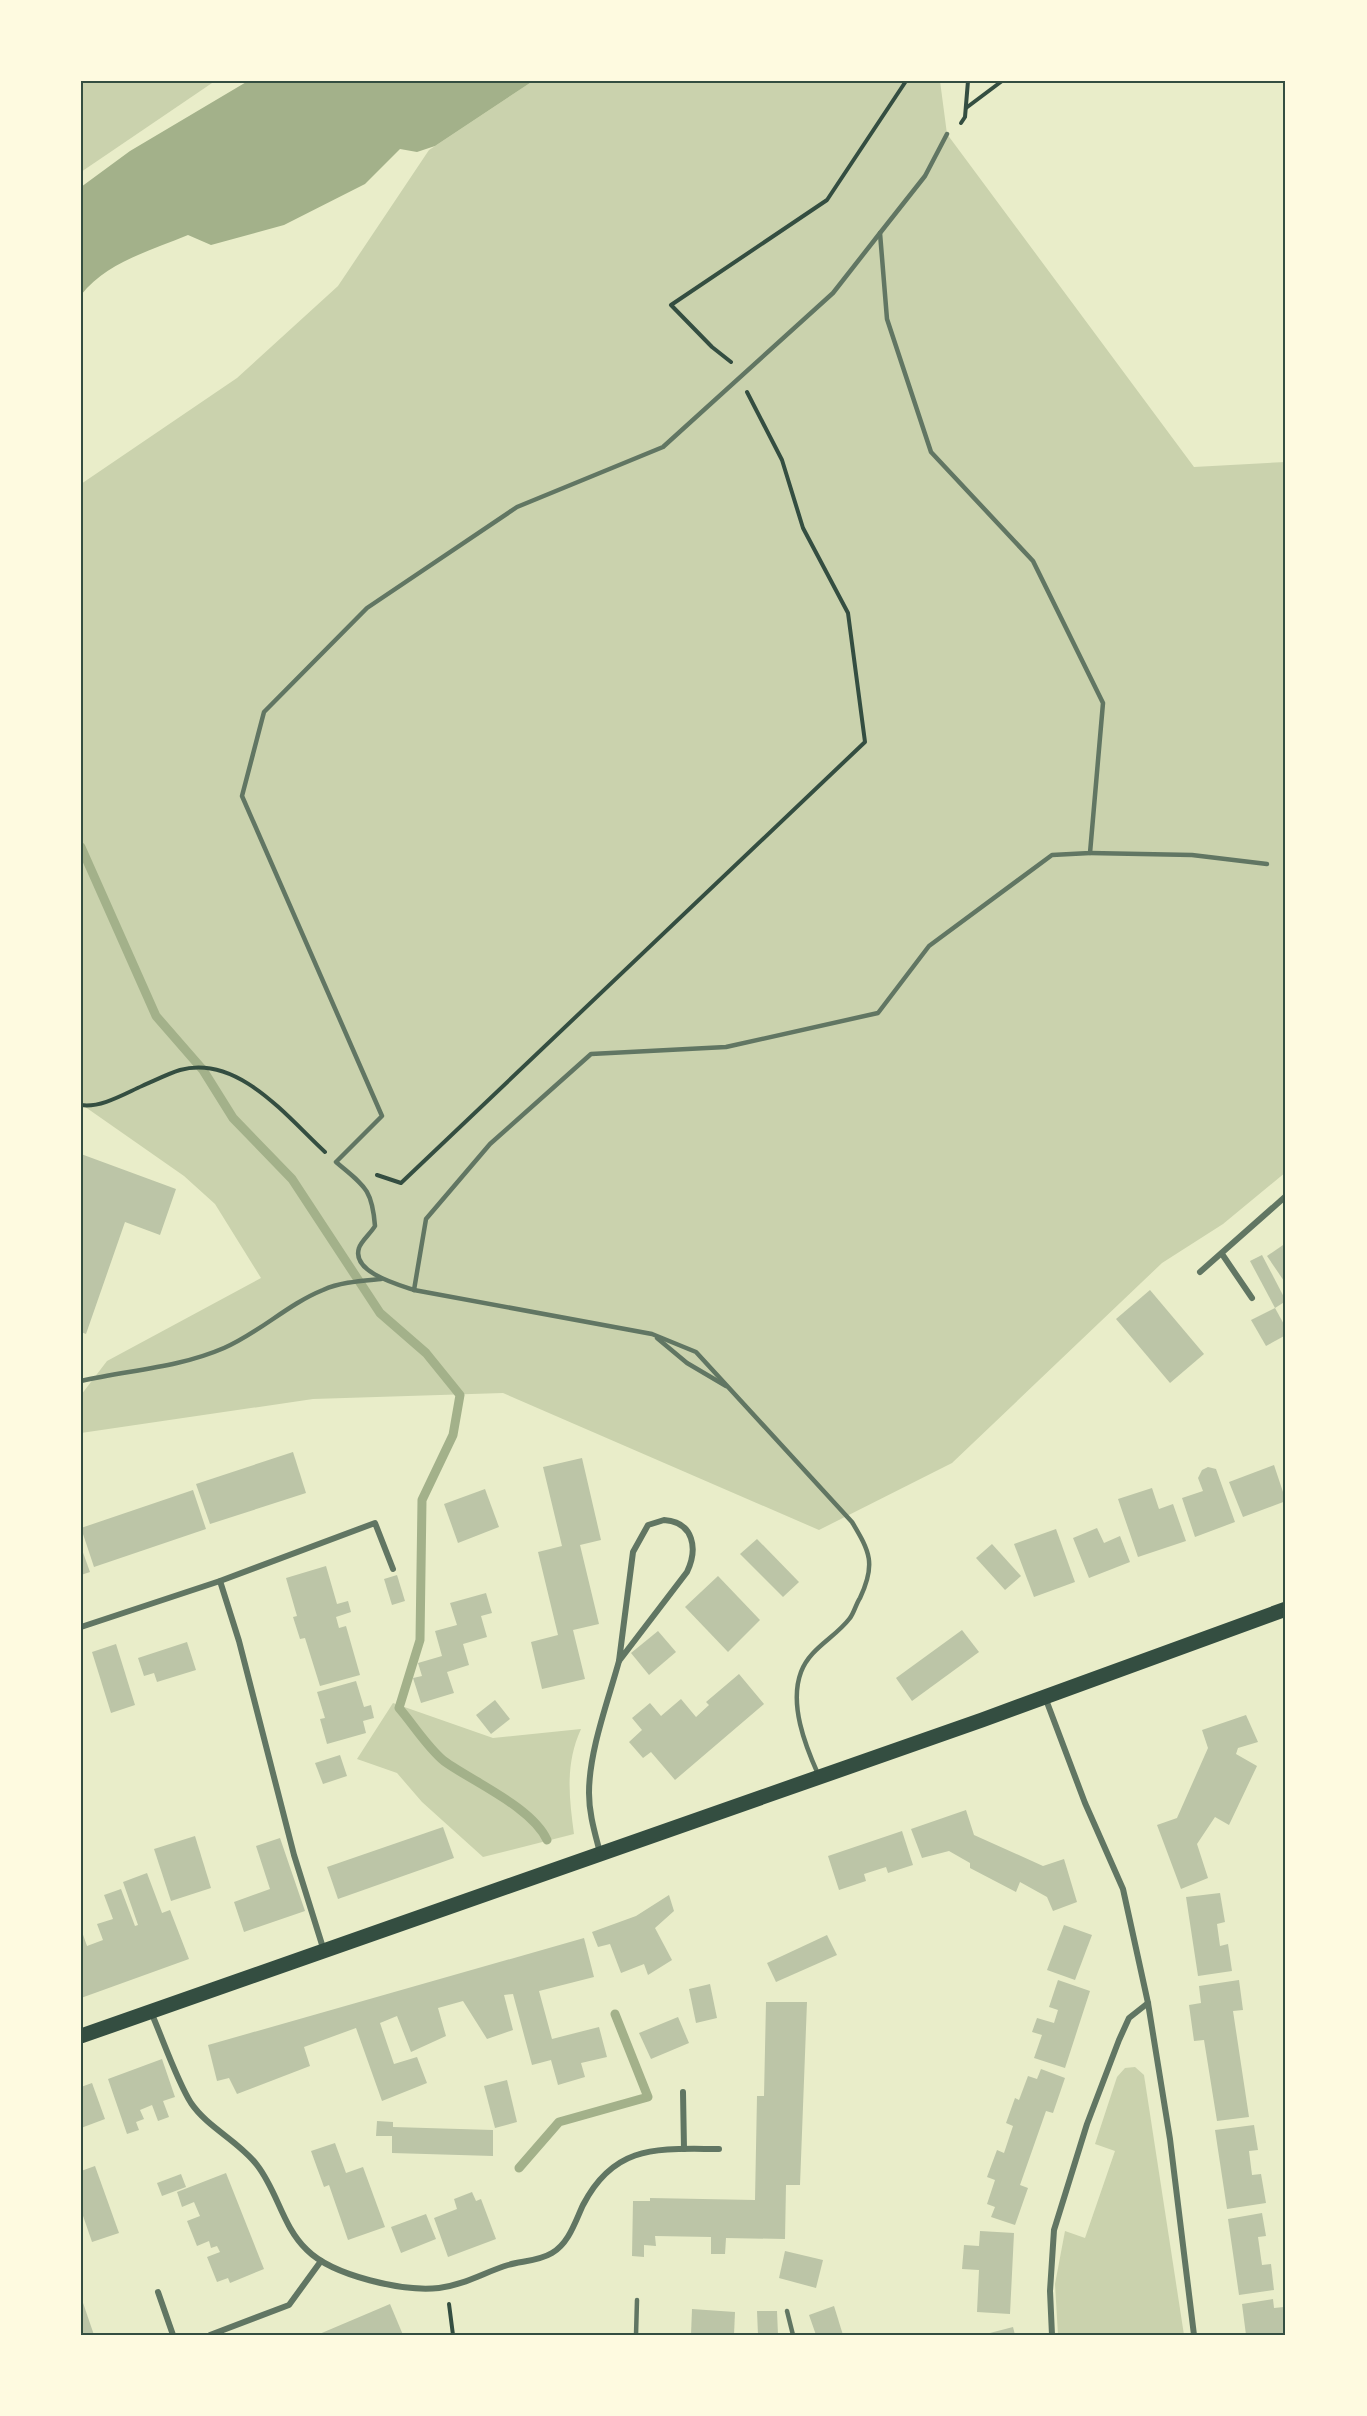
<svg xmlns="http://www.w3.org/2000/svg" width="1367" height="2416" font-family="Merriweather,serif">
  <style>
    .green { fill: #cad2ad }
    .water { fill: #a3b18a }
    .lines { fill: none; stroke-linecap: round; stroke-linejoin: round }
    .stream { stroke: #a3b18a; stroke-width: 9 }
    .building { fill: #bcc5a7 }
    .path { stroke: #344e41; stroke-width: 4 }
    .service { stroke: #617663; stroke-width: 4.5 }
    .minor { stroke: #617663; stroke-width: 6 }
    .primary { stroke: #344e41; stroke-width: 15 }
    .neatline { fill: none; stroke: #344e41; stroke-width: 2 }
  </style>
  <rect width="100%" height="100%" fill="#e9edc9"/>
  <g class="green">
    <path d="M81,81H215L81,172Z"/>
    <path d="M533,81H940L947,134L1194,467L1286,462V1172L1223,1224L1162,1263L952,1463L819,1530L503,1393L313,1399L81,1433V1395L107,1361L261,1278L215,1204L184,1176L81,1104V484L237,378L338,286L429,150Z"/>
    <path d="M393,1703L493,1738L581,1729C565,1764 569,1797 574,1834L483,1857L422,1802L397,1773L357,1759Z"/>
    <path d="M1135,2067L1144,2075L1184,2335H1058L1055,2284L1065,2231L1085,2238L1115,2151L1095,2144L1117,2077L1125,2068Z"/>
  </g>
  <path class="water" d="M248,81H533L435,146L417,152L400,149L365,184L284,225L211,245L188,235C150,251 107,262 81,295V187L130,151Z"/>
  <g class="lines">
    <g class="stream">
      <path d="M81,847L156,1016L203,1070L233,1118L292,1179L380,1313L426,1353L460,1395L453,1435L422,1500L420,1640L399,1708C413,1724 427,1747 444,1761C473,1782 532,1807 547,1840"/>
      <path d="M519,2168L559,2122L648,2097L615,2014"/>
    </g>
  </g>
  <g class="building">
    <path d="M81,1154L176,1189L160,1235L125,1222L86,1334L81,1332Z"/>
    <path d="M1286,1243V1284L1267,1256Z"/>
    <path d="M1262,1255L1286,1301L1275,1308L1250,1261Z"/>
    <path d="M1150,1290L1204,1354L1170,1383L1116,1319Z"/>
    <path d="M1275,1308L1286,1328V1335L1266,1346L1251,1320Z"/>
    <path d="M293,1452L306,1493L210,1524L196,1484Z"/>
    <path d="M582,1458L601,1540L580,1545L599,1624L573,1630L585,1679L542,1689L531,1642L558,1635L538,1552L562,1546L543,1467Z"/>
    <path d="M1274,1465L1286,1501L1243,1517L1229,1482Z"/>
    <path d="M1208,1467L1216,1469L1235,1522L1195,1537L1182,1498L1203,1491L1198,1478L1202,1470Z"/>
    <path d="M1152,1488L1159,1509L1173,1504L1186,1541L1138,1557L1118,1499Z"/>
    <path d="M485,1489L499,1527L458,1543L444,1504Z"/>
    <path d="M193,1490L206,1529L94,1567L81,1528Z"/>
    <path d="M1097,1528L1104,1543L1120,1536L1130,1562L1089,1578L1073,1538Z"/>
    <path d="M1056,1529L1075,1582L1034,1597L1014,1544Z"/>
    <path d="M757,1539L799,1582L783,1597L740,1554Z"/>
    <path d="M992,1544L1021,1576L1005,1590L976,1558Z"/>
    <path d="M81,1547L90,1572L81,1575Z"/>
    <path d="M326,1566L337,1604L348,1601L351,1612L336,1617L339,1628L346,1626L360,1675L320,1686L305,1638L300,1639L293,1617L297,1616L286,1578Z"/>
    <path d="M397,1575L405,1601L392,1605L384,1579Z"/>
    <path d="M718,1576L760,1620L728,1652L685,1607Z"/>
    <path d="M486,1593L492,1613L481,1616L487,1637L463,1644L469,1665L447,1672L454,1693L421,1703L413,1678L422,1676L418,1663L442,1656L435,1631L457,1625L450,1603Z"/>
    <path d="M962,1630L979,1652L912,1701L896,1678Z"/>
    <path d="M658,1631L676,1652L649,1675L631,1653Z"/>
    <path d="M187,1642L196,1670L157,1682L154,1673L144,1676L138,1658Z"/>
    <path d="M116,1644L135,1705L111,1713L92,1652Z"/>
    <path d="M739,1674L764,1704L675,1780L651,1752L643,1758L629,1742L642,1730L632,1718L650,1703L661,1716L681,1699L696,1717L709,1705L706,1702Z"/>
    <path d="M356,1681L364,1707L371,1705L374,1718L363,1721L366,1733L327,1744L320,1719L325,1718L317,1692Z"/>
    <path d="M495,1700L510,1719L491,1734L476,1715Z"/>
    <path d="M1246,1715L1258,1742L1238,1748L1236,1754L1257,1766L1229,1825L1215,1817L1197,1844L1208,1878L1181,1889L1157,1825L1177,1818L1208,1748L1202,1730Z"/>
    <path d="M340,1755L347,1776L323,1784L315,1763Z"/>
    <path d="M966,1810L974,1835L1043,1866L1064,1859L1077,1902L1053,1911L1047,1897L1020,1882L1016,1892L970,1868V1863L949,1851L922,1858L911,1829Z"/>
    <path d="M443,1827L454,1858L338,1899L327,1867Z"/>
    <path d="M902,1831L913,1865L888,1873L886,1867L864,1874L866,1881L839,1890L828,1856Z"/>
    <path d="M195,1836L211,1888L171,1901L154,1849Z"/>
    <path d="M280,1838L305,1911L244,1932L234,1902L270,1889L256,1846Z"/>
    <path d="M147,1873L162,1913L170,1910L189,1959L81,1998V1929L87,1946L103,1940L97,1924L113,1919L104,1895L121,1889L135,1926L138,1925L123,1882Z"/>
    <path d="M1220,1893L1225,1922L1217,1924L1220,1946L1228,1944L1232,1971L1198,1976L1186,1897Z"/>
    <path d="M669,1895L674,1911L655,1928L672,1960L648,1975L644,1964L621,1973L610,1944L598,1947L592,1932L636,1916Z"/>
    <path d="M1064,1925L1092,1935L1075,1980L1047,1970Z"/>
    <path d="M827,1935L837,1955L776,1982L767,1963Z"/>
    <path d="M584,1938L594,1977L539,1991L552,2039L599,2027L607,2057L581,2063L585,2077L558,2085L551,2060L532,2065L513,1994L504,1995L513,2030L487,2039L463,2001L438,2008L446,2036L411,2052L397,2016L380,2023L394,2064L417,2057L427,2083L382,2101L356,2028L304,2047L310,2066L237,2094L229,2078L217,2081L208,2045Z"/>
    <path d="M1058,1980L1090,1991L1065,2068L1034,2058L1042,2035L1032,2032L1037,2018L1054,2023L1058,2010L1049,2007Z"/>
    <path d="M1239,1980L1243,2010L1233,2011L1249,2117L1217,2121L1204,2040L1194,2041L1189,2005L1201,2003L1199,1986Z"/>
    <path d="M710,1984L717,2018L696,2023L689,1989Z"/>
    <path d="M766,2002H807L800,2185H786L785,2239L726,2238L725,2254H711V2237L655,2236L656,2246L644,2245V2257L632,2256L633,2201H650V2198L755,2200L757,2096H764Z"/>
    <path d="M678,2017L689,2043L651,2059L639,2033Z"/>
    <path d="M162,2059L175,2097L163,2101L169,2117L158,2121L152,2105L140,2110L144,2119L136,2122L139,2130L127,2134L108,2079Z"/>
    <path d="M1041,2069L1065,2078L1053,2113L1046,2111L1020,2185L1028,2188L1015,2225L991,2217L995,2207L987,2204L995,2180L987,2177L997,2150L1004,2153L1013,2126L1006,2123L1015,2098L1019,2100L1028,2076L1037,2079Z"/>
    <path d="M507,2080L517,2122L495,2128L484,2086Z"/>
    <path d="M92,2083L105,2119L81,2128V2087Z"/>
    <path d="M377,2121L393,2122V2127L493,2130V2156L392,2153V2136H376Z"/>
    <path d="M1254,2125L1258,2150L1249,2151L1252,2175L1261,2174L1266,2203L1227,2209L1215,2130Z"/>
    <path d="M335,2143L346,2173L363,2167L385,2227L348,2240L329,2185L324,2187L311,2151Z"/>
    <path d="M95,2166L119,2233L92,2242L81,2210V2171Z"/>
    <path d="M226,2173L264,2269L230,2283L228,2278L217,2282L207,2257L220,2252L217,2246L211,2248L209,2241L197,2246L187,2221L200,2216L194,2202L182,2207L177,2192Z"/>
    <path d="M181,2174L186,2187L162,2196L157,2183Z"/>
    <path d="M472,2192L476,2201L481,2199L496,2239L448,2257L434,2218L457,2209L454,2199Z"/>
    <path d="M1262,2213L1266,2236L1258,2237L1262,2265L1271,2264L1274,2290L1239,2295L1228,2219Z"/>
    <path d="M426,2214L436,2239L401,2253L391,2227Z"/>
    <path d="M980,2231L1014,2233L1010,2314L977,2312L979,2270L962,2269L964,2245L979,2246Z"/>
    <path d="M785,2251L823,2260L816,2288L779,2278Z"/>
    <path d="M81,2297L94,2335H81Z"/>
    <path d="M1273,2299L1274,2308L1284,2307L1286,2335H1246L1242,2304Z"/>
    <path d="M390,2304L403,2335H317Z"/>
    <path d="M834,2306L843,2335H816L809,2315Z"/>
    <path d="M692,2309L735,2312L734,2335H691Z"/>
    <path d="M757,2311H777L778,2335H758Z"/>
    <path d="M1013,2327L1015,2335H986V2334Z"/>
  </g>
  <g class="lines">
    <g class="path">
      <path d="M966,108L1002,81"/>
      <path d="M961,123L965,117L968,81"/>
      <path d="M731,362L712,347L671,305L827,200L906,81"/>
      <path d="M81,1105C101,1108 124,1094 142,1086C154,1081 167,1074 180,1070C238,1054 287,1117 325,1152"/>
      <path d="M377,1175L401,1183L865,742L848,613L803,528L782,460L747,392"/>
      <path d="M449,2304L453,2335"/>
    </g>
    <g class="service">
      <path d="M1090,853L1192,855L1267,864"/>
      <path d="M414,1290L426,1219L490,1144L591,1054L726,1047L878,1013L929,946L1052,855L1090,853L1103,703L1033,561L931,452L887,319L880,233L925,176L947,134"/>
      <path d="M657,1338L687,1363L726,1386"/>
      <path d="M81,1381C129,1370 178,1368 224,1348C259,1333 288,1304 323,1290C341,1282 361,1281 381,1279"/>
      <path d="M818,1774C805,1745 789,1704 801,1672C810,1648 835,1638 850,1618C854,1613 856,1604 860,1598C876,1564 870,1552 852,1522L696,1352L652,1334L414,1290C399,1285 351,1272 359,1248C361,1241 371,1233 375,1226C372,1188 364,1186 336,1162L382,1116L242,796L264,712L367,608L517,507L663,447L833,293L880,233"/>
      <path d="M787,2311L793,2335"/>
      <path d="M636,2335L637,2300"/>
    </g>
    <g class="minor">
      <path d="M1222,1254L1252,1298"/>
      <path d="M1200,1272L1286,1196"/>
      <path d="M664,1520C694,1522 698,1549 687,1572L619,1661L633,1552L648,1525Z"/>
      <path d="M220,1581L239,1641L294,1855L324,1951"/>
      <path d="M81,1627L220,1581L375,1523L393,1569"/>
      <path d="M1045,1697L1085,1803L1123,1889L1148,2003L1170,2139L1194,2335"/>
      <path d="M600,1853C595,1833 589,1814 589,1793C589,1751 608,1701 619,1661"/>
      <path d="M151,2012C162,2037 177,2081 191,2103C208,2128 239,2141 257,2165C278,2192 282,2226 307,2250C333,2276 404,2292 439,2288C464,2285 485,2272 508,2265C522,2261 539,2261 552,2253C569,2243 575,2222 583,2205C615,2143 659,2149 719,2149"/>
      <path d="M683,2092L684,2149"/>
      <path d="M158,2292L173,2335"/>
      <path d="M210,2335L289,2305L321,2261"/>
      <path d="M1052,2335L1050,2291L1054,2230L1087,2124L1119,2040L1129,2018L1148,2003"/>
    </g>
    <path class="primary" d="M81,2036L982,1720L1286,1609"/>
  </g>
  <rect width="1367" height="2416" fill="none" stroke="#fefae0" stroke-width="165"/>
  <rect x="82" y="82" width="1202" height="2252" class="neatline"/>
</svg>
